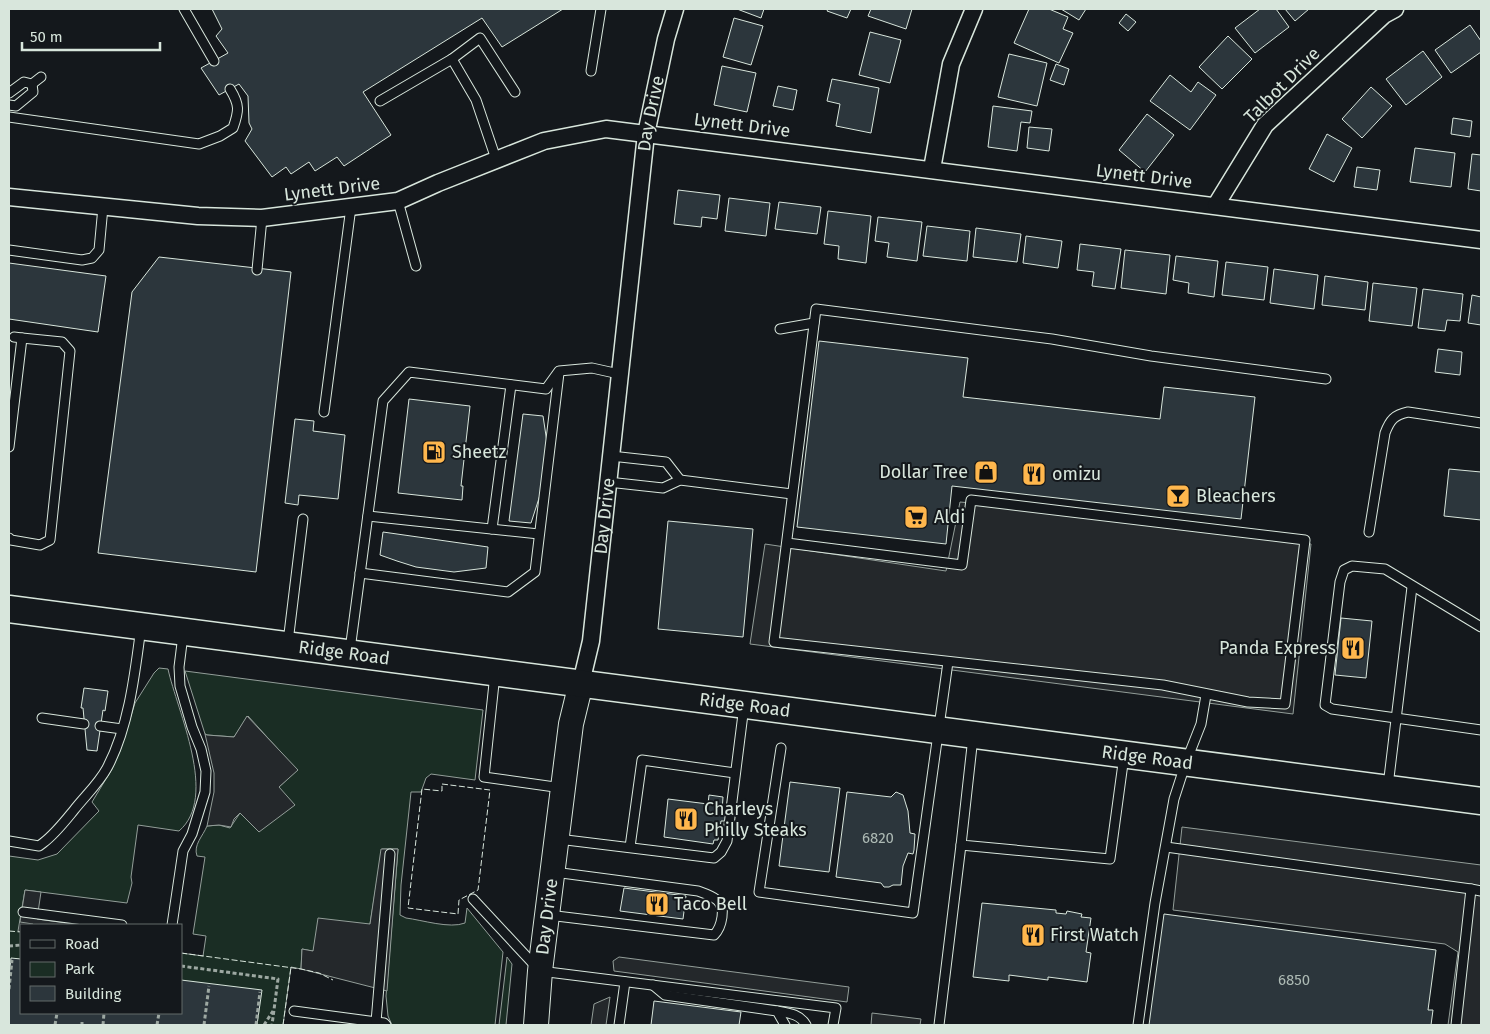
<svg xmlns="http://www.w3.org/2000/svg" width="1490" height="1034" font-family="'Fira Sans',sans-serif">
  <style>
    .green { fill: #1a2d24; stroke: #939e99 }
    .parking { fill: #24282b; stroke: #939e99 }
    .building { fill: #2c363c; stroke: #d8e6dc }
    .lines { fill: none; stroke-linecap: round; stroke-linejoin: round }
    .lane-casing { stroke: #d8e6dc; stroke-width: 11 }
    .street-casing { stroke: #d8e6dc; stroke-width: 19 }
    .secondary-casing { stroke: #d8e6dc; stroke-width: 26 }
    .primary-casing { stroke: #d8e6dc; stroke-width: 29 }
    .path { stroke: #9da8a2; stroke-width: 3; stroke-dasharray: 4 2.5; stroke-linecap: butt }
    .lane { stroke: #14181c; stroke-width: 9 }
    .street { stroke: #14181c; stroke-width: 16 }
    .secondary { stroke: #14181c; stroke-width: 24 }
    .primary { stroke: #14181c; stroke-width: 26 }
    .fence { stroke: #d8e6dc; stroke-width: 1; stroke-dasharray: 6 2.5; stroke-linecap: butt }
    .labels { text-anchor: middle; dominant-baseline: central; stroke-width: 4; stroke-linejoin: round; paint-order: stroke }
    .number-label { font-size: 15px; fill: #adbab4 }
    .street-label { font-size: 18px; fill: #d8e6dc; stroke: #14181c }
    .poi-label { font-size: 18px; fill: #d8e6dc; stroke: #14181c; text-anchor: start }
  </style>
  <rect width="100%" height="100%" fill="#14181c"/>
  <g class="green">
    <path d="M159,668L168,669C177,711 219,797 179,831L138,825L131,877L132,883L127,903L25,890L18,931L21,932V1013H181V953L203,956L206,936L193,934L205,857L197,856C193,845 203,836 207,826L219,825L230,828L240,813L279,787L297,770L248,716L234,737L207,735L205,734L185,671L483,710L475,780L431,774L426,778L421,792H411L401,885L400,915L406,918C422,920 450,929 465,923L467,908L503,952L495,1025H392L388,1016L386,996L398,849H382L370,924L312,951L302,949L301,969L291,967L283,1025H9V856L38,860L57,854L99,811L92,802L112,769L120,751L135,703L154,673Z"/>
    <path d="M507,957L512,964L506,1025H499Z"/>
  </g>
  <g class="parking">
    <path d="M960,502L1073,512L1311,544L1293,714L750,644L765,544L946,571Z"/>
    <path d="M247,716L298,770L279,787L295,805L259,832L240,813L234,819L231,827L219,825L207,826L214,792V773L205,734L207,735L234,737Z"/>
    <path d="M1182,827L1481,865V1025H1448L1458,952L1445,944L1173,910Z"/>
    <path d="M381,849H398L387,991L301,969L302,949L313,951L318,918L370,924Z"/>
    <path d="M25,890L41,892L37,919L81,925H33V924L20,922Z"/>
    <path d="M619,957L849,987L847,1002L614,971L613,961Z"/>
    <path d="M610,997L606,1025H591L594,1004Z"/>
    <path d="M872,1013L921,1019L920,1025H871Z"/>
  </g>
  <g class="building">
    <path d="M212,9H563L502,47L482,18L363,92L391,135L344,166L337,157L315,171L309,162L291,174L286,167L272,177L245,141L252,129L249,123L248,96L239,84L219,95L201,68L228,53L216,36L222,29Z"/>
    <path d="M737,9H764L761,18Z"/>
    <path d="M828,9H851L847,18L827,11Z"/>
    <path d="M871,9H912L906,29L868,16Z"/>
    <path d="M1029,9H1049L1068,17L1063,29L1073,33L1059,63L1014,43Z"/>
    <path d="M1061,9H1086L1079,20Z"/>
    <path d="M1260,9H1276L1289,27L1255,53L1235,28Z"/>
    <path d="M1285,9H1309L1295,21Z"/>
    <path d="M1126,14L1136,22L1128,31L1119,23Z"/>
    <path d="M734,18L763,26L751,65L723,57Z"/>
    <path d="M1470,25L1481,41V52L1451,73L1435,50Z"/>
    <path d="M870,32L901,40L890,83L859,75Z"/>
    <path d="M1228,36L1252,59L1222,89L1199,67Z"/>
    <path d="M1423,51L1442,77L1406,105L1386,79Z"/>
    <path d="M1009,54L1047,63L1037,106L998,97Z"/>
    <path d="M1056,64L1069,69L1064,85L1050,80Z"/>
    <path d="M722,66L756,73L747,112L714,105Z"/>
    <path d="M1170,75L1191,92L1198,82L1216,95L1190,130L1150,101Z"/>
    <path d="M832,79L879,88L871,133L836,126L840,104L827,101Z"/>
    <path d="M778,86L797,90L793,110L773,106Z"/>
    <path d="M1371,87L1392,106L1362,138L1342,119Z"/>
    <path d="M993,106L1032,111L1030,123L1021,122L1017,151L988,147Z"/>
    <path d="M1147,114L1174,135L1145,172L1119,150Z"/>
    <path d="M1453,118L1472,121L1470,137L1451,134Z"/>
    <path d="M1029,127L1052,129L1049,151L1027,148Z"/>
    <path d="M1327,134L1352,148L1334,182L1309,169Z"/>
    <path d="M1415,148L1455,153L1451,187L1410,182Z"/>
    <path d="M1472,154L1481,155V191L1468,189Z"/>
    <path d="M1357,167L1380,170L1377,190L1354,187Z"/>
    <path d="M678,190L720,195L717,219L702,217L701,227L674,224Z"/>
    <path d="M729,198L770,203L766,236L725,231Z"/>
    <path d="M779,202L821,207L817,234L775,229Z"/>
    <path d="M828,211L871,216L866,263L838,259L839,246L824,244Z"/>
    <path d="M878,217L922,222L917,261L887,257L889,243L875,241Z"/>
    <path d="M927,226L970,231L967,261L923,256Z"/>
    <path d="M976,228L1021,234L1017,262L973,257Z"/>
    <path d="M1026,236L1062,241L1058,268L1023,263Z"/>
    <path d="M1080,244L1121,249L1115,289L1092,286L1094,272L1077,270Z"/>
    <path d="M1125,250L1170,255L1166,294L1121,288Z"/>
    <path d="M1176,256L1218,261L1214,297L1188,293L1189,283L1173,280Z"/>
    <path d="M159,257L291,272L256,572L98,553L132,292Z"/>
    <path d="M1226,262L1268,267L1264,300L1222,295Z"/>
    <path d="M9,263L106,276L98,332L9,319Z"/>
    <path d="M1274,269L1318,275L1314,309L1270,303Z"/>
    <path d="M1325,276L1368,282L1365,310L1322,305Z"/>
    <path d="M1373,283L1417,288L1412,326L1369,321Z"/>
    <path d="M1423,289L1463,294L1460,321L1447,320L1445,331L1418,328Z"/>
    <path d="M1472,295L1481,297V325L1468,323Z"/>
    <path d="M819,341L968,358L963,397L1160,419L1164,387L1255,397L1241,519L952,486L946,544L797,527Z"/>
    <path d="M1438,349L1462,352L1460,375L1435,372Z"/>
    <path d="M409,399L470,406L461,486H463L462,500L398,493Z"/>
    <path d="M523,414L543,416L548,449L543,486L531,523L509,521Z"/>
    <path d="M295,419L314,421L313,431L345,435L338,499L299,495L298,505L285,503Z"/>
    <path d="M1449,469L1481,472V520L1444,516Z"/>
    <path d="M668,521L753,529L743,637L658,629Z"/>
    <path d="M383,532L488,547L486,568L454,572L416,567L397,561L380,555Z"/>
    <path d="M1341,618L1372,621L1366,678L1335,675Z"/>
    <path d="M84,688L108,691L105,711L103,710L97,751L87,750L83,708H81Z"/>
    <path d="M790,782L840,788L829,872L779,866Z"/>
    <path d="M847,792L891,797L896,792L903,795L908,811L910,833L915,834L914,850L913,854L908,853L903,866L901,885H893L889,887H884L881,883L836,877Z"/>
    <path d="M709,795L723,797L722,811L728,814L727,821H721L718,840H714L713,844L664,837L668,799L708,804Z"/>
    <path d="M624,888L686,896L683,919L620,911Z"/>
    <path d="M982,903L1056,910V913L1066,914L1067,911L1082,914L1081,917L1091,918L1086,952L1091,953L1087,982L1048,977V980L1009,975V981L973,977Z"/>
    <path d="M1164,914L1436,950L1428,1010H1433L1431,1025H1149Z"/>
    <path d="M11,958L21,959V1013H181V980L262,990L257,1025H9V977Z"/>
    <path d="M654,1001L741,1012L739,1025H651Z"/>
  </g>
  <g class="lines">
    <g class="lane-casing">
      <g id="lane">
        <path d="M184,9L214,61"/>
        <path d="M452,59L480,38L515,92"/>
        <path d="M591,71L601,9"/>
        <path d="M9,93L24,82L32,84L41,77"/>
        <path d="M380,101L452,59L476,100L496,159"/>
        <path d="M9,105L16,106L33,92L32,84"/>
        <path d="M9,117L199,144L220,136L233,128C239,111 240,105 230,89"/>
        <path d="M398,201L416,266"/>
        <path d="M9,250L82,260L92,258L99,250L103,207"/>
        <path d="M257,270L262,218"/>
        <path d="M780,329L814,323"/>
        <path d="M324,412L351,207"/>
        <path d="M9,447L22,338L14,337"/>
        <path d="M611,456L666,462L680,480"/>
        <path d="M608,482L663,488L680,480L792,494"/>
        <path d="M368,516L539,534"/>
        <path d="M492,529L511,385"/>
        <path d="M1369,532L1385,433C1390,420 1394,415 1408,412L1481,423"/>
        <path d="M9,538L11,540L40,545L50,540L70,351L62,342L22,338"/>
        <path d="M787,543L962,565L971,500L1305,540L1285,704L1248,702L1163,685L774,642L816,309L1052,339L1151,356L1326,379"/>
        <path d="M360,573L508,592L535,572L559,373"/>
        <path d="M1481,627L1385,569L1352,566L1344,570L1340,582L1325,705L1332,709L1481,730"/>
        <path d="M288,642L303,519"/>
        <path d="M350,650L383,401L409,372L546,389L559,371L592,368L619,374"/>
        <path d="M495,674L484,777L562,788"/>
        <path d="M42,718L84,724"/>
        <path d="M100,726L122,729"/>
        <path d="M973,737L961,845L1110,859L1124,756"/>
        <path d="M781,748L759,892L913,913L948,662"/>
        <path d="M1388,786L1412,587"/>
        <path d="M558,839L714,858L721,852L727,841L744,706"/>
        <path d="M9,841L39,846L43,843C55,834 65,821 74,810C85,796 99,783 107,768C129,727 135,673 141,627"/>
        <path d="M630,847L642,760L735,773"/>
        <path d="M1166,847L1471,889"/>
        <path d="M473,899L540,971L836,1008L833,1025"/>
        <path d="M23,912L122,925"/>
        <path d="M548,915L714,935C719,930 721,924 722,917C725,900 712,896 698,891L554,872"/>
        <path d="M172,925L183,851L192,834L205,792L206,771L201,749L192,727L180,686L179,667L183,635"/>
        <path d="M653,985L665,995L777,1011L785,1025"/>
        <path d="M294,1011L384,1023L386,1025"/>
        <path d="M777,1011C789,1013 800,1014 806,1025"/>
        <path d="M376,1022L390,854"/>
        <path d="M619,1025L625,982"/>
        <path d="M939,1025L961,845"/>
        <path d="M1138,1025L1155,903L1174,799L1186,762L1201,724L1206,695"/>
        <path d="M1456,1025L1471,889L1481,891"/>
      </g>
    </g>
    <g class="street-casing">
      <g id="street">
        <path d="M932,169L951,64L974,9"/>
        <path d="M9,197L198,216L262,218L398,201L438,183L544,141L606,129L1481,240"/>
        <path d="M1216,205L1265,125L1384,15L1395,9"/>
        <path id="s1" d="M581,683L591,641L646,134L666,39L675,9"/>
      </g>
    </g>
    <g class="secondary-casing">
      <g id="secondary">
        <path id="s2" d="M536,1025L540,971L571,724L581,683"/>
      </g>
    </g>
    <g class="primary-casing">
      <g id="primary">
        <path id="s3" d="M9,609L1481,801"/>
      </g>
    </g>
    <g class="path">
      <path d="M9,946L21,945"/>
      <path d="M181,966L278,979L272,1025"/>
      <path d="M9,989L12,960"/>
      <path d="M55,1025L57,1013"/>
      <path d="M82,1025V1022"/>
      <path d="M103,1025L104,1013"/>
      <path d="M157,1025L159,1013"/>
      <path d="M204,1025L209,986"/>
      <path d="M256,1025L260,992"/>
      <path d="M264,1025L273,1011"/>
    </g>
    <use href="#lane" class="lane"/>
    <use href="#street" class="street"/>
    <use href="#secondary" class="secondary"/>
    <use href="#primary" class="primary"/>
    <g class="fence">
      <path d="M442,784L490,790L478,890L459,900L458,914L408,908L422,789L442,791Z"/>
      <path d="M9,931L21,932"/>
      <path d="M181,953L301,969L319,973L333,980"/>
      <path d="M283,1025L291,967"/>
    </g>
  </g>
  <defs>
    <g id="fuel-square" transform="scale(1.25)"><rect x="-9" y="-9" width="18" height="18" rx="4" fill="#ffb74d" stroke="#14181c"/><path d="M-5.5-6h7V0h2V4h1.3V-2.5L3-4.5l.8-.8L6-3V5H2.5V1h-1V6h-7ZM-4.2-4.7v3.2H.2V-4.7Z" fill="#111"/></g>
    <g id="shop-square" transform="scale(1.25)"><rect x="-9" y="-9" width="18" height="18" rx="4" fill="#ffb74d" stroke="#14181c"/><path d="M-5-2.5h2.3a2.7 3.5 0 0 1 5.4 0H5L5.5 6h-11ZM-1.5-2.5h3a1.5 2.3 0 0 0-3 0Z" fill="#111"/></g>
    <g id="restaurant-square" transform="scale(1.25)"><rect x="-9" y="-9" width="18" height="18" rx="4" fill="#ffb74d" stroke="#14181c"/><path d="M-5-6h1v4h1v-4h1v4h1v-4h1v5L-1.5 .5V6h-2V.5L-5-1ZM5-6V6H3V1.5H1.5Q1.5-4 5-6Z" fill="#111"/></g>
    <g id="bar-square" transform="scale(1.25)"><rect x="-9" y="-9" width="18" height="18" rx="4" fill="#ffb74d" stroke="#14181c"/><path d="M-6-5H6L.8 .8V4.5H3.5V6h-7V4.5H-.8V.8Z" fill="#111"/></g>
    <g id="supermarket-square" transform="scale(1.25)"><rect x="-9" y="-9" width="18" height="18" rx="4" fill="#ffb74d" stroke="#14181c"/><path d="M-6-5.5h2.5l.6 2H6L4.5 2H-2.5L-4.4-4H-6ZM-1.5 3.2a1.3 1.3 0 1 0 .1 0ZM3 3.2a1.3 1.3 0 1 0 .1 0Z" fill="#111"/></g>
  </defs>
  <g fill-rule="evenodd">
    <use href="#fuel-square" x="434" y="452"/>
    <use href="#shop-square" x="986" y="472"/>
    <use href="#restaurant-square" x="1034" y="474"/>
    <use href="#bar-square" x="1178" y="496"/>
    <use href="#supermarket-square" x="916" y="517"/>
    <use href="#restaurant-square" x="1353" y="648"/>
    <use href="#restaurant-square" x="686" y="819"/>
    <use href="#restaurant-square" x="657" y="904"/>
    <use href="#restaurant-square" x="1033" y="935"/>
  </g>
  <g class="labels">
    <g class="number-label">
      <text x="878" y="838">6820</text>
      <text x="1294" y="980">6850</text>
    </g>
    <g class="street-label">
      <text transform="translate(1282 85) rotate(-45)">Talbot Drive</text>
      <text stroke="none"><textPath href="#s1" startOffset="574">Day Drive</textPath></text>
      <text transform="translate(742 125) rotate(7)">Lynett Drive</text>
      <text transform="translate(1144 176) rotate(7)">Lynett Drive</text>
      <text transform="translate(332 189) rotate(-7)">Lynett Drive</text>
      <text stroke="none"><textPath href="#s1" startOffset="169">Day Drive</textPath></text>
      <text stroke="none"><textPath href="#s3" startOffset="338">Ridge Road</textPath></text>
      <text stroke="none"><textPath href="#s3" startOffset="742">Ridge Road</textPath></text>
      <text stroke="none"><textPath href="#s3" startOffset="1148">Ridge Road</textPath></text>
      <text stroke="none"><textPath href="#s2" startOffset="109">Day Drive</textPath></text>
    </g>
    <g class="poi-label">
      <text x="452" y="452">Sheetz</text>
      <text x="968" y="472" text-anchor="end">Dollar Tree</text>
      <text x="1052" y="474">omizu</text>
      <text x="1196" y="496">Bleachers</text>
      <text x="934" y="517">Aldi</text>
      <text x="1336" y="648" text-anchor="end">Panda Express</text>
      <text x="704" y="809">Charleys<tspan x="704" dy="21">Philly Steaks</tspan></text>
      <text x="674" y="904">Taco Bell</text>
      <text x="1050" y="935">First Watch</text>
    </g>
  </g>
  <rect width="1490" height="1034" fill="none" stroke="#d8e6dc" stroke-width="20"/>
  <rect x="20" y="924" width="162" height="90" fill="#14181c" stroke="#626a69"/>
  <rect x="30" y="940" width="25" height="8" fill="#14181c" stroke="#626a69"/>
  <text x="65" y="949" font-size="15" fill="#d8e6dc">Road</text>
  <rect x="30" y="962" width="25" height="15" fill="#1a2d24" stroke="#626a69"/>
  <text x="65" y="974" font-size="15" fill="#d8e6dc">Park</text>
  <rect x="30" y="986" width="25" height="15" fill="#2c363c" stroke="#626a69"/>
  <text x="65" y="999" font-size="15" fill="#d8e6dc">Building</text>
  <path d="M22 42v8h138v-8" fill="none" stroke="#d8e6dc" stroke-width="2.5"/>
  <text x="30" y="42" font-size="15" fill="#d8e6dc" stroke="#14181c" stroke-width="4" paint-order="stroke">50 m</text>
</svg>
